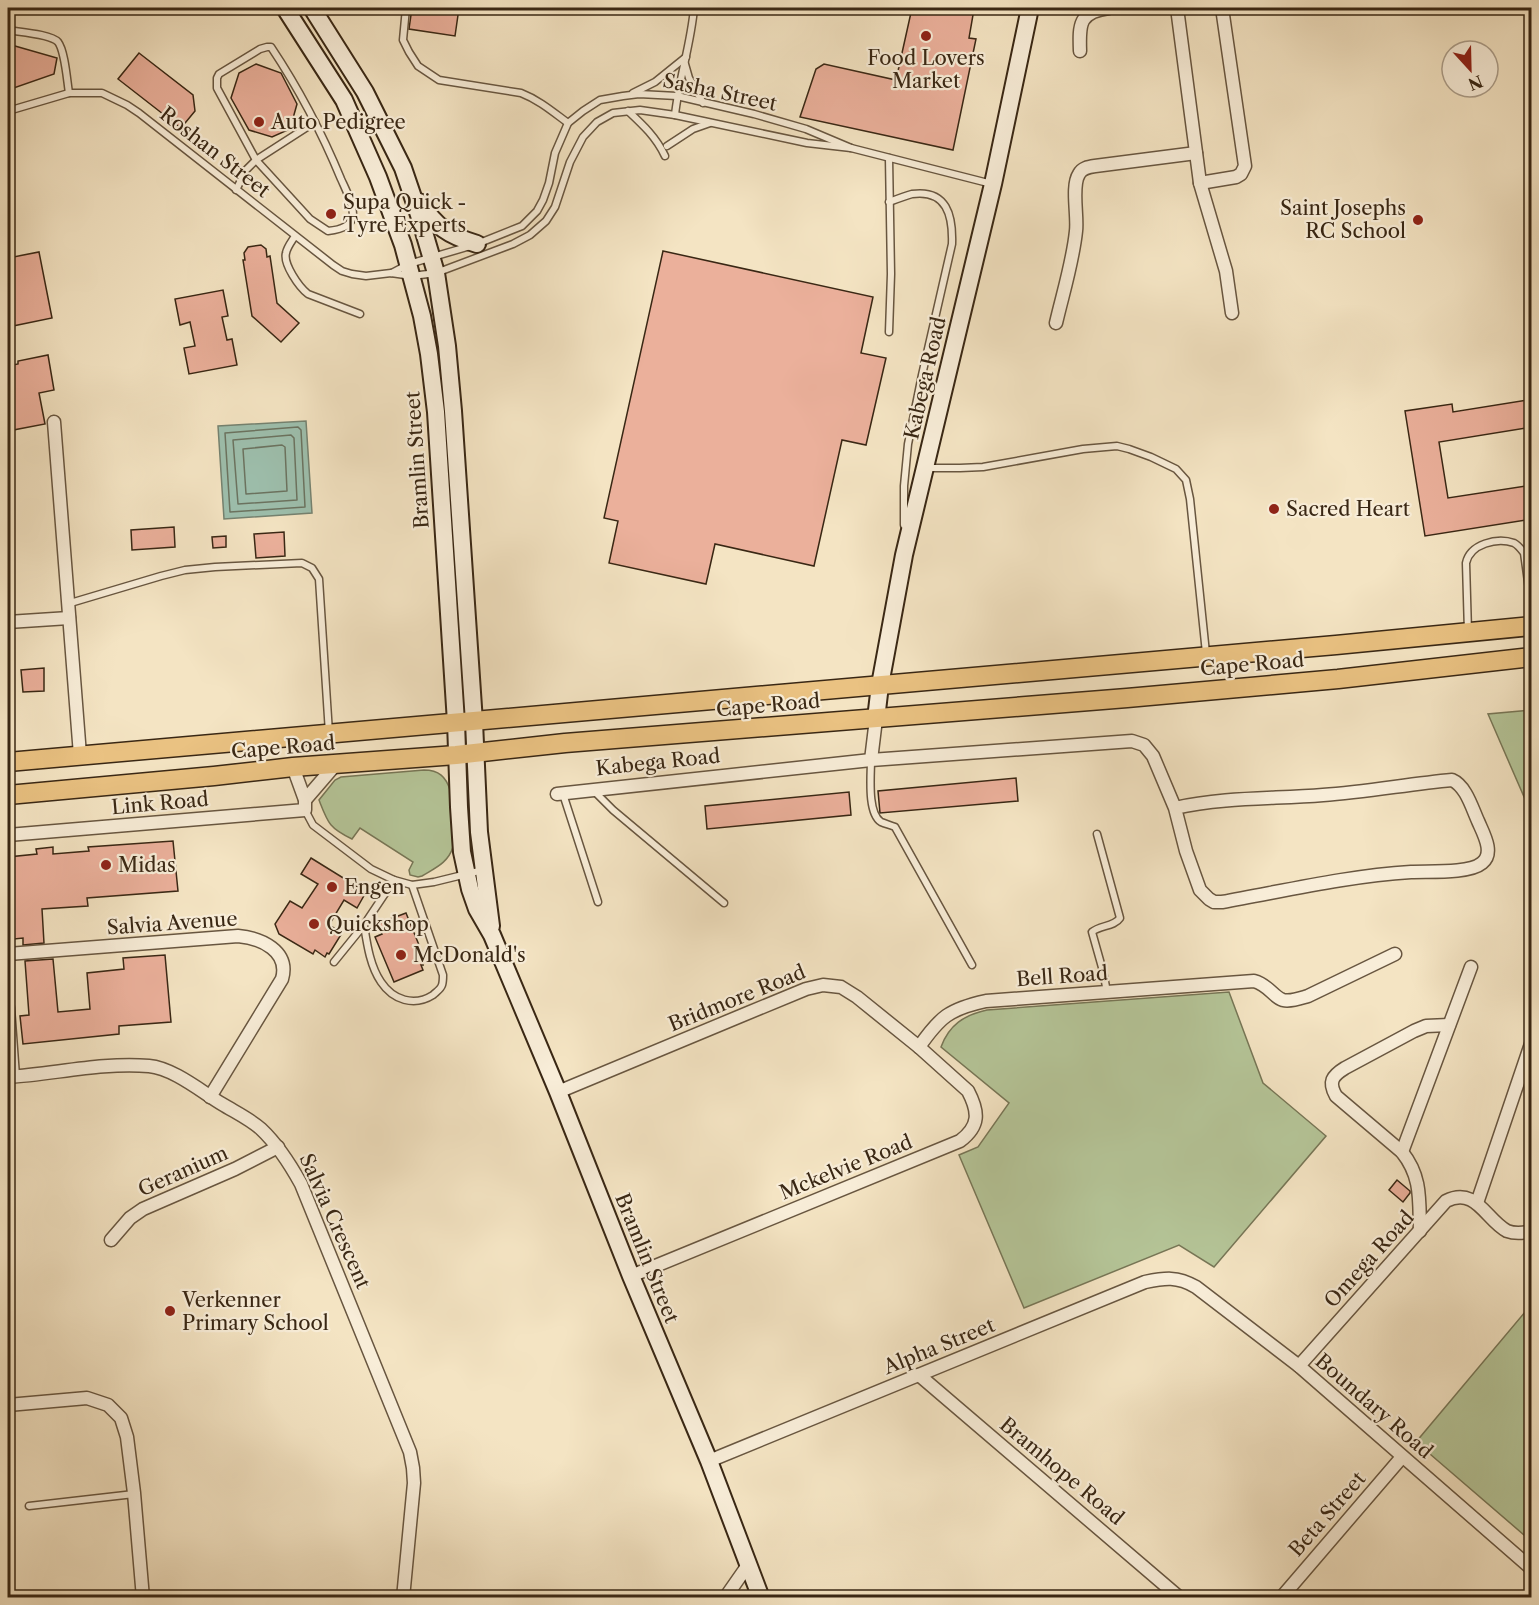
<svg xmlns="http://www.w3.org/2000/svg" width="1539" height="1605" font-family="'Libre Caslon Text',serif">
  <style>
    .green { fill: #b5c598; stroke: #777656; stroke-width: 1.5 }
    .water { fill: #9dbfad; stroke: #758270; stroke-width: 1.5 }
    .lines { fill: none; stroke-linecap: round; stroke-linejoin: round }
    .shore { stroke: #6b7360; stroke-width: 1.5 }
    .building { fill: #ebb09b; stroke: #392714; stroke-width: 1.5 }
    .lane-casing { stroke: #685640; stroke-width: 9 }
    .street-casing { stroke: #685640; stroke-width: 15 }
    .secondary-casing { stroke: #392714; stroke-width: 20 }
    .primary-casing { stroke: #392714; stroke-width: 21 }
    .lane { stroke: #f8edd8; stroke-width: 6 }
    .street { stroke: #f8edd8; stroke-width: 12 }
    .secondary { stroke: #f8edd8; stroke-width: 16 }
    .primary { stroke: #eac282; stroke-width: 18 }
    .poi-dot { fill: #8f2418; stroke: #f8edd8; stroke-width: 2 }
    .labels { text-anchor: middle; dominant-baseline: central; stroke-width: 4.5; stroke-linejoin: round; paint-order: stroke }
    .poi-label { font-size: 20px; fill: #392714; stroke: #f8edd8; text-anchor: start }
    .street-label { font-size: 20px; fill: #392714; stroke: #f8edd8 }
  </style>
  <rect width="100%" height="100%" fill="#f4e4c3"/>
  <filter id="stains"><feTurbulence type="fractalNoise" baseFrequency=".00333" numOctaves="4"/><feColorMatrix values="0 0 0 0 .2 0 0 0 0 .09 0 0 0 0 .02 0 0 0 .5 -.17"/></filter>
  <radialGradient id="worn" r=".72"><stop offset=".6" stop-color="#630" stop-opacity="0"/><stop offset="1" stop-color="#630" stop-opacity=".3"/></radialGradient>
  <g class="green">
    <path d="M1531,710H1532L1531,813L1488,714Z"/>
    <path d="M424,770C439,770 446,777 450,790L453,847C448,863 435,868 422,876L418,877L410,875L409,870L413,862L360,828L352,839C329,828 328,823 319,800L335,780L341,777Z"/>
    <path d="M1229,992L1263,1083L1326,1136L1214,1267L1179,1245L1024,1308L959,1155L978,1147L1009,1103L941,1047C949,1025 964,1015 987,1010Z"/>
    <path d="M1531,1305V1541L1416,1442Z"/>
  </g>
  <path class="water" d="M306,421L312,513L224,519L218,426Z"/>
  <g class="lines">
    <g class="shore">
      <path d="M298,427L301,430L305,507L230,512L225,433Z"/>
      <path d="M291,435L294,438L297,500L238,504L233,440Z"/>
      <path d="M282,445L285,447L287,491L246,494L243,449Z"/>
    </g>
  </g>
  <g class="building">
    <path d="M412,8H459L455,36L409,29Z"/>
    <path d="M912,8H969L973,15L969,38L976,39L953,150L800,117L816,69L824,64L896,80Z"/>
    <path d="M8,44L57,58L54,74L8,90Z"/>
    <path d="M139,53L193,95L195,111L181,128L118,79Z"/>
    <path d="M256,64L281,73L297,104L290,129L272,137L249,130L231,98L239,73Z"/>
    <path d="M261,245L266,249L267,257L270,256L277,303L299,323L281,342L252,316L243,260H245L244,253L248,247Z"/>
    <path d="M663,251L873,297L861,353L886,358L866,445L842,440L814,566L715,544L706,584L609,563L618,521L604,518Z"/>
    <path d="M39,252L52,318L8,327V258Z"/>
    <path d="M223,290L228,316L222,317L227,340L232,339L237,365L189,374L184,348L195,346L190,322L180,325L175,299Z"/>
    <path d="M48,355L54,390L39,393L45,424L8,431V366L18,364V361Z"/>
    <path d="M1528,400L1532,427L1439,442L1448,498L1532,485V519L1425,536L1405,411L1452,404L1453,412Z"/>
    <path d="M174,527L175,547L132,550L131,530Z"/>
    <path d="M284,532L285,556L256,558L254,534Z"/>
    <path d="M226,536V547L213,548L212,537Z"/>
    <path d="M44,668V691L23,692L21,670Z"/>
    <path d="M1016,778L1018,801L880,813L878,791Z"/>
    <path d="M849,792L851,815L707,829L705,806Z"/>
    <path d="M173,841L178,891L87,898L88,906L42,909L44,943L23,945V938L14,939L8,857L37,854L36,849L53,847V854L89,851L88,847Z"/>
    <path d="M311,858L366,892L357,908L344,900L329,925L342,933L329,954L327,953L325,957L315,950L313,954L279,934L275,924L290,901L302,908L318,884L301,874Z"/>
    <path d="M406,913L419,945L416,946L423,965H421L423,970L394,982L375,937L382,934L377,924Z"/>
    <path d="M165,955L171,1022L119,1026V1034L23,1044L20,1016L29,1015L25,961L53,959L58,1012L90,1009L87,973L124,969L123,958Z"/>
    <path d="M1397,1180L1410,1191V1193L1403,1202L1389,1190Z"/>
  </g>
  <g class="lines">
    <g class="lane-casing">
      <g id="lane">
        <path d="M406,8L403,40L409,52L418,66L439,80L521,93C539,100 553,112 568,123"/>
        <path d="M8,30C19,32 51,34 58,42C65,51 67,81 69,93"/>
        <path d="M267,47H271C299,89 322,133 341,179C346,190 353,203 353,215C352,227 338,230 328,231L310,219L256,160L217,88V78L219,74L260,49Z"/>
        <path d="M685,64L689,78L703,103"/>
        <path d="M633,93L655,82L686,57"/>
        <path d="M8,111L69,93H102L127,105L139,113L333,265L342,271L352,274L366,276L391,273L412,276L436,273L513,244L530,235L546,221L555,207L570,162L583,137L597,122L613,113L640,110L675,115L807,143L851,148"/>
        <path d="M628,111C643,125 656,137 665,156"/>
        <path d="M675,115C679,78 691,44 694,8"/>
        <path d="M667,146L693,129L710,123"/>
        <path d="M236,190L246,170L256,160L315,122"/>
        <path d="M889,202C897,199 905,196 912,194C947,189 953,216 952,244L922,375L908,444L904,486V525"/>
        <path d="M295,236C292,241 287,247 286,253C283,264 299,287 308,294L360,314"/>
        <path d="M392,273L409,264L477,244L522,226L537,211L543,200L549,183L555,153L568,123L583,111L600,100L623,96L639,94L677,96L754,114L806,129L851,148L992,184"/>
        <path d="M889,332L891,274L889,158"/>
        <path d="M926,468H960L983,467L1083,449L1117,446L1129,449L1151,457L1176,469L1186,480L1190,499L1206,653"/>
        <path d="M67,604L161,576L185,570L215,567L302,563L312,568L319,579L329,733"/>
        <path d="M1468,632L1466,563C1470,544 1497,537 1514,543C1518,545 1521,549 1524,553L1532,611"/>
        <path d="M871,760C871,775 867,813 881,822C886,824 890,825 895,827L972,965"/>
        <path d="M593,790L613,810L724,903"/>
        <path d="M563,794L598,902"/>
        <path d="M305,810L313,825L371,869L394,880L412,885L434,882L483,870"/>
        <path d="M1097,834L1120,918C1114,927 1100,925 1092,932L1103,971L1107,992"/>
        <path d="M364,925C367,944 370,966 381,982C393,1000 414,1007 433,995C436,992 441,989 442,985C443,982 443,979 443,975L412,885"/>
        <path d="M334,962L364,925L394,880"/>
        <path d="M29,1506L134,1494"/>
      </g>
    </g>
    <g class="street-casing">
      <g id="street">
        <path d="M1177,8L1200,183L1226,271L1232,313"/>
        <path d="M1531,8H1532"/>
        <path d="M1080,51C1079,24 1079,12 1109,8"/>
        <path d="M1200,183L1236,177L1241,174L1245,166L1222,8"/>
        <path d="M1056,323C1063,293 1073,261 1076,231C1078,216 1071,186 1079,174C1082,168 1088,167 1095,166L1196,153"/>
        <path d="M54,422L80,755"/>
        <path d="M8,622L69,618"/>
        <path d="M871,760L876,719"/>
        <path d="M557,794L871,760L1132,741L1144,745L1153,756L1175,808L1186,851L1200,890L1209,899L1214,902H1222C1284,891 1347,876 1411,872C1428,871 1469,874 1482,863C1495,853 1483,833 1478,821C1472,808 1466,786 1452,780C1409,784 1366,792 1323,795C1273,799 1224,797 1175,808"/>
        <path d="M305,800L336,764"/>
        <path d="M8,835L305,810V800L293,767"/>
        <path d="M8,954L238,936C261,938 290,951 282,979L210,1097"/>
        <path d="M8,1008L13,1076"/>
        <path d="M919,1047C940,1017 949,1009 986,1001L1254,981C1269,985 1273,997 1283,1000C1291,1002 1301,998 1308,996L1395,954"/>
        <path d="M8,1077C55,1074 102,1062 149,1066C173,1068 202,1092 222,1104C235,1112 250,1119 261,1129C278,1145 290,1164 301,1184L410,1452L413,1468L414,1483L403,1598"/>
        <path d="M558,1092L743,1015L806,989L823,985L841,987L857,997L919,1047L968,1091C979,1112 980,1126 960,1141L631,1276"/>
        <path d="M1402,1152L1471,967"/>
        <path d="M1477,1203L1532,1041"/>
        <path d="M1420,1231C1419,1200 1422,1177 1402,1152L1336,1096C1328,1082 1332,1076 1345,1068L1414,1031L1426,1026L1449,1025"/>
        <path d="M111,1240L130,1218L143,1209L235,1169L278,1147"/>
        <path d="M1299,1366L1446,1201C1476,1186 1486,1220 1507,1231C1515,1234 1524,1233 1532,1231"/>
        <path d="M919,1375L1180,1598"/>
        <path d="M8,1405L87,1398L108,1405L121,1418L127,1437L134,1493L143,1598"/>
        <path d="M709,1461L1145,1282C1165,1278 1177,1276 1196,1287L1299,1366L1532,1569"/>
        <path d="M725,1598L748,1565"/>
        <path d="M1281,1598L1402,1457"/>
      </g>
    </g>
    <g class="secondary-casing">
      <g id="secondary">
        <path d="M285,8L344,100L378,177L403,245L422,316L429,354L436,412L456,722L459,807L462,852L470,889L477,909L492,935L558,1092L631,1276L709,1461L761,1598"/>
        <path d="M312,8L365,92L403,168L419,215L436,273L447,346L453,411L474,722L479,832L491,926"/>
        <path d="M419,202C437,227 447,235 477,244"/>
        <path d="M876,719L880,685L904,555L993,184L1030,8"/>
      </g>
    </g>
    <g class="primary-casing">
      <g id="primary">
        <path d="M8,762L1336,645L1532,626"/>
        <path d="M8,795L214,776L293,767L456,755L565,743L1127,698L1338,679L1532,657"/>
      </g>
    </g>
    <use href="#lane" class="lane"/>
    <use href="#street" class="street"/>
    <use href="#secondary" class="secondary"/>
    <use href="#primary" class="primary"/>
  </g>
  <g class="poi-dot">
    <circle cx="926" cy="36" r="6"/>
    <circle cx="259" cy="122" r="6"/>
    <circle cx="331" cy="214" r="6"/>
    <circle cx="1418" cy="220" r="6"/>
    <circle cx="1274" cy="509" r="6"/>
    <circle cx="106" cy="865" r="6"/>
    <circle cx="332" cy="887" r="6"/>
    <circle cx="314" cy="924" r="6"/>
    <circle cx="401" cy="955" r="6"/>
    <circle cx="170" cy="1311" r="6"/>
  </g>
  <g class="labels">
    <g class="poi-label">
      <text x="926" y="58" text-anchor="middle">Food Lovers<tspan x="926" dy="23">Market</tspan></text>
      <text x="271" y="122">Auto Pedigree</text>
      <text x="343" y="202">Supa Quick -<tspan x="343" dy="23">Tyre Experts</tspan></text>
      <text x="1406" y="208" text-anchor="end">Saint Josephs<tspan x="1406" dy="23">RC School</tspan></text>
      <text x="1286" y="509">Sacred Heart</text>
      <text x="118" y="865">Midas</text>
      <text x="344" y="887">Engen</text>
      <text x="326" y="924">Quickshop</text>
      <text x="413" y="955">McDonald's</text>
      <text x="182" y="1300">Verkenner<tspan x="182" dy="23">Primary School</tspan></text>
    </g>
    <g class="street-label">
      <text transform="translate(720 92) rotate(12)">Sasha Street</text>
      <text transform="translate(215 152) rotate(38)">Roshan Street</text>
      <text transform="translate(925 378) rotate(-77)">Kabega Road</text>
      <text transform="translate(417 460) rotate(-94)">Bramlin Street</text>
      <text transform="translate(1252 664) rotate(-5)">Cape Road</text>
      <text transform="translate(768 705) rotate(-5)">Cape Road</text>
      <text transform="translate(283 747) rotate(-5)">Cape Road</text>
      <text transform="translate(658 762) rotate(-6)">Kabega Road</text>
      <text transform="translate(160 803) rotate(-5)">Link Road</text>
      <text transform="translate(172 923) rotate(-4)">Salvia Avenue</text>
      <text transform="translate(1062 976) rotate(-4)">Bell Road</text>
      <text transform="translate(737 998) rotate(-22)">Bridmore Road</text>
      <text transform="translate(846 1167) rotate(-22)">Mckelvie Road</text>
      <text transform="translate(183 1171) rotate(-24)">Geranium</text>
      <text transform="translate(335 1221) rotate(66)">Salvia Crescent</text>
      <text transform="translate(647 1258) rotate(68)">Bramlin Street</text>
      <text transform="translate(1369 1259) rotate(-48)">Omega Road</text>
      <text transform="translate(939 1346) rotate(-22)">Alpha Street</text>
      <text transform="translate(1374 1406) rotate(41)">Boundary Road</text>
      <text transform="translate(1062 1471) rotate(40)">Bramhope Road</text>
      <text transform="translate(1327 1514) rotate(-49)">Beta Street</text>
    </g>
  </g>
  <rect width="1539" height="1605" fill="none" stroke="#f4e4c3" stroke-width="30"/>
  <rect x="9" y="9" width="1521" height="1587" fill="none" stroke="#392714" stroke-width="3"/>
  <rect x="15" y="15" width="1509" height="1575" fill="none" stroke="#392714" stroke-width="1.5"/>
  <g transform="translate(1470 69) rotate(158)"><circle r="28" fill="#f8edd8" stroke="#ac9e8a" stroke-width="1.5"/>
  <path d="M0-4.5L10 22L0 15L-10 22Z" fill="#8f2418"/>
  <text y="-9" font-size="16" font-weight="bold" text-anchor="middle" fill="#392714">N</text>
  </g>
  <rect width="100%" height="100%" filter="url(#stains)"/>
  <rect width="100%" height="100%" fill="url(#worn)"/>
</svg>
